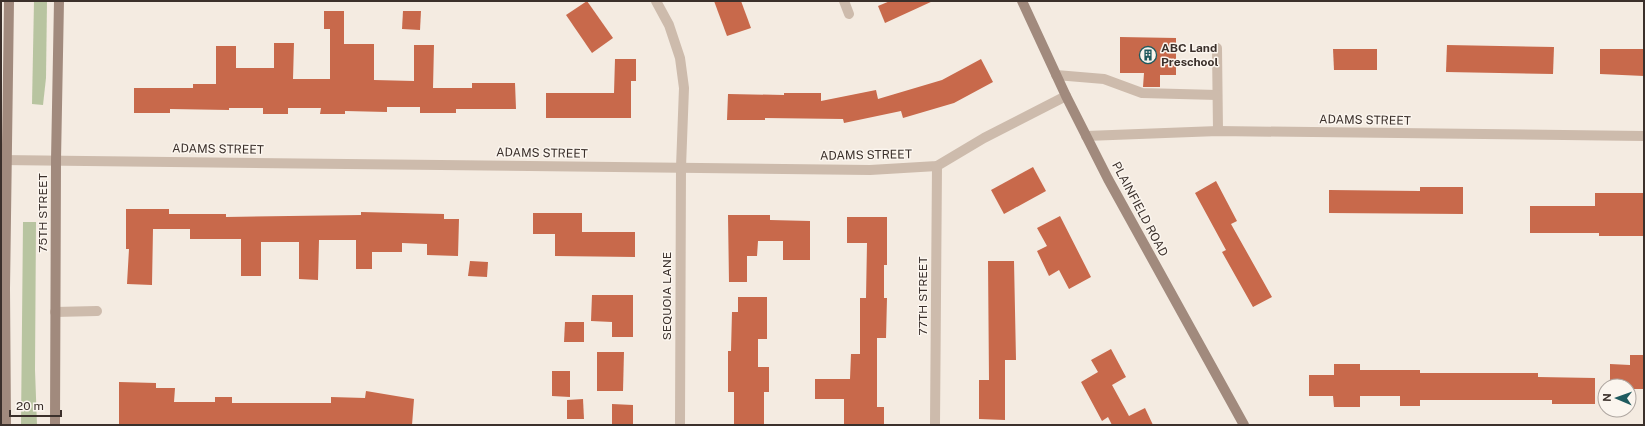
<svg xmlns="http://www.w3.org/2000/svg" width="1645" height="426" font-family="'Public Sans',sans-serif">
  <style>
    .green { fill: #b8c4a0 }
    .building { fill: #c8694b }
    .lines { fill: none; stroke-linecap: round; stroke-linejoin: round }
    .lane { stroke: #cdbbac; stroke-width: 10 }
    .street { stroke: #cdbbac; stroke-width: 10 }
    .secondary { stroke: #a18a7d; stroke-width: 10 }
    .labels { text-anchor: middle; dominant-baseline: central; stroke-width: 3; stroke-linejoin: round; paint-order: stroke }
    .poi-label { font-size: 12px; font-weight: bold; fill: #3b302b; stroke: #fbf5ee; text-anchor: start }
    .street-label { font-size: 12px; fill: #3b302b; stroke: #fbf5ee }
  </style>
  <rect width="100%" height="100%" fill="#f4ebe1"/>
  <g class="green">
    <path d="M34,1H47L46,78L43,105L32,104Z"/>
    <path d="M23,222H36L35,370L37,425H21Z"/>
  </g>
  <g class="building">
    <path d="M587,1L613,38L592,53L566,15Z"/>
    <path d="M714,1H741L751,28L727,36Z"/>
    <path d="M890,1H933L885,23L878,6Z"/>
    <path d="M324,11H344V44H374V80L414,81V45H434L433,88H472V83H515L516,109H456V113H420V107H387V112L345,111V114H320L321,108H288V114H263V108H229V110L170,109V113H134V88H193V84H216V46H236V68H274V43H294L293,79H330V29H324Z"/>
    <path d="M403,11H421L420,30L402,29Z"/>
    <path d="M1120,37L1176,38V75H1160V87H1143L1144,73H1120Z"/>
    <path d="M1447,45L1554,47L1553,74L1446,72Z"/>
    <path d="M1333,49H1377V70H1334Z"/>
    <path d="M1600,49H1644V76L1600,74Z"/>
    <path d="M615,59H636V81H631V118H546V93H614Z"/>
    <path d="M981,59L993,82L954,103L903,118L901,111L844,123L843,119L765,118V120H727L728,94L784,95V93H821V101L876,90L878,99L942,80Z"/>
    <path d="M1033,167L1046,191L1004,214L991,190Z"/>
    <path d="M1216,181L1237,221L1231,224L1272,297L1253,307L1222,252L1226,250L1195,193Z"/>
    <path d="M1420,187H1463V214L1329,213V190L1420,191Z"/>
    <path d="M1595,193H1644V236H1599V233H1530V206H1595Z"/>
    <path d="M126,209H169V214H226V217L361,215V212L444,214V219H459L458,256L427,255V244L402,243V252H372V269H356V240H319L318,280L299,279V242H261V276H241V239H190V229H153L152,285L127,284L129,249H126Z"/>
    <path d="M533,213H582V232H635V257L555,256V234H533Z"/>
    <path d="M728,215H770V220L810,221V260H783V241H758L757,256H747V282H729Z"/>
    <path d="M1060,216L1091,277L1069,289L1059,270L1049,276L1037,251L1047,246L1037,228Z"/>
    <path d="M847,217H887V265H884V298H887L886,338H877V407H884V425H844V399H815V379H850L851,354H860V298H866L867,243H847Z"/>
    <path d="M470,261L488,262L487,277L468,276Z"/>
    <path d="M988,261H1014L1016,360H1005V420L979,419V380H989Z"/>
    <path d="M592,295H633V337H612V322L591,321Z"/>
    <path d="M738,297H767V339H758V367H769V392H764V425H734V392H728V351H731L732,312H738Z"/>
    <path d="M565,322H584V342H564Z"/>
    <path d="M1111,349L1126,377L1112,385L1129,416L1145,408L1153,425H1112L1108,417L1102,421L1081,382L1098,372L1091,360Z"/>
    <path d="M597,352H624L623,391H597Z"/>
    <path d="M1630,355H1644V389H1629V386H1610V364L1630,365Z"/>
    <path d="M1334,364H1360V370H1420V373H1538V377L1595,378V404H1552V400H1420V406H1400V396H1360V407H1334L1333,396H1309V375H1334Z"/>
    <path d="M552,371H570V397L552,396Z"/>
    <path d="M119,382L156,383V388H175L174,402H215V397H232V403H331V397L365,398L366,391L414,399L412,425H119Z"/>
    <path d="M583,399L584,419H567V400Z"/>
    <path d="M612,404L633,405V425H612Z"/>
  </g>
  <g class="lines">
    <g class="lane">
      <path d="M844,1L849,14"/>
      <path d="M1217,48L1218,131"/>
      <path d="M1056,75L1104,79L1142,93L1217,95"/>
      <path d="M55,312L97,311"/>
    </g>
    <g class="street">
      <path d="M656,1L669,25L680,58L684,88L681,167L680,425"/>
      <path d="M1086,136L1218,131L1644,136"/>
      <path d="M1,160L870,170L937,166L984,138L1066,96"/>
      <path d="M935,425L937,166"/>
    </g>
    <g class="secondary">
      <path d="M1022,1L1066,96L1108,179L1244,425"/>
      <path d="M6,425L5,289L9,1"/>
      <path d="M55,425L56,160L59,1"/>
    </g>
  </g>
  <defs>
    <g id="building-ring" transform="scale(0.9)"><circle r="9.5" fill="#fbf5ee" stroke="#1f5a5e" stroke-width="1.5"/><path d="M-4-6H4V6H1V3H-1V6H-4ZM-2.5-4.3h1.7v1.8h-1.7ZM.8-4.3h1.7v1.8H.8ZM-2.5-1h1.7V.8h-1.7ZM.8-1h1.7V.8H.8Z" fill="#1f5a5e"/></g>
  </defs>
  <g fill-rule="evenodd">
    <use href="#building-ring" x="1148" y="55"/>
  </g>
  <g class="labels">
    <g class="poi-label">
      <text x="1161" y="48">ABC Land<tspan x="1161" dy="14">Preschool</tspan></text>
    </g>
    <g class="street-label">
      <text transform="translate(1365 120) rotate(1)">ADAMS STREET</text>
      <text transform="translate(218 149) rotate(1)">ADAMS STREET</text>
      <text transform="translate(542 153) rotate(1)">ADAMS STREET</text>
      <text transform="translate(866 155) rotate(-1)">ADAMS STREET</text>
      <text transform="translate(1140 209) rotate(62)">PLAINFIELD ROAD</text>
      <text transform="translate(43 213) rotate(-90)">75TH STREET</text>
      <text transform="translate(667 296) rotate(-90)">SEQUOIA LANE</text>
      <text transform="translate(923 296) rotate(-90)">77TH STREET</text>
    </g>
  </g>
  <rect width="1645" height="426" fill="none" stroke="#3b302b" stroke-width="4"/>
  <g transform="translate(1617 398) rotate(272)"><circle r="19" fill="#fbf5ee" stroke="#aea6a0"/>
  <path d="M0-3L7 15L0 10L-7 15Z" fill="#1f5a5e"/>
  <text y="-6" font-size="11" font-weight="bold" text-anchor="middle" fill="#3b302b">N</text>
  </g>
  <path d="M10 410v6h51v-6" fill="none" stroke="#3b302b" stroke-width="2"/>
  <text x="16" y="410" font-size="12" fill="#3b302b" stroke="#fbf5ee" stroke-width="3" paint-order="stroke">20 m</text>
</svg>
